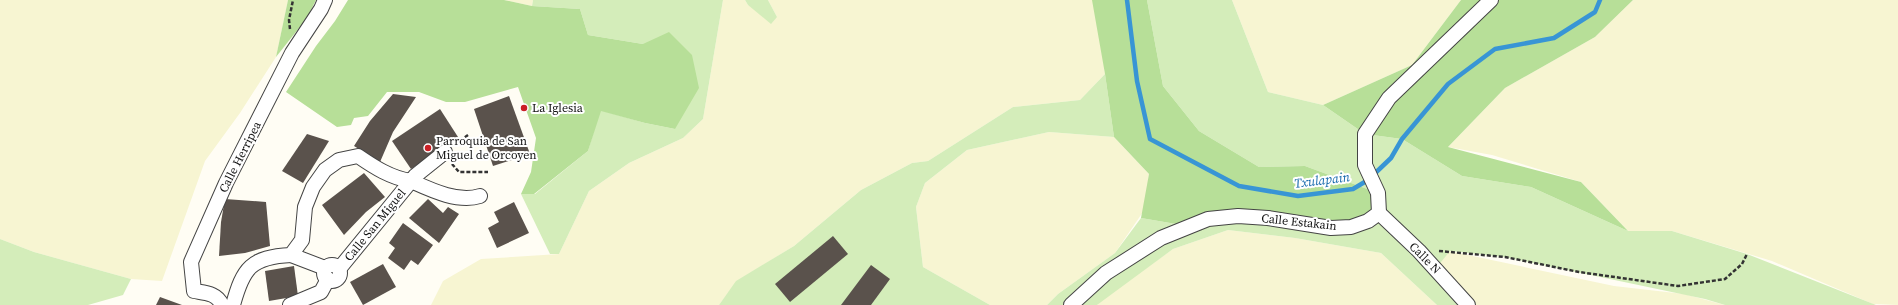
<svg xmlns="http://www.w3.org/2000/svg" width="1898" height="305" font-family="'Source Serif 4',serif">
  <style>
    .farmland { fill: #f7f5d2 }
    .green { fill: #d4edba }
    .forest { fill: #b7df98 }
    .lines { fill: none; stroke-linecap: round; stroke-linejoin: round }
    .stream { stroke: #3895d5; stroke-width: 4.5 }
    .building { fill: #5a524c }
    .minor-casing { stroke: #444; stroke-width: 16 }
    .path { stroke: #333; stroke-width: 2.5; stroke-dasharray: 4 2; stroke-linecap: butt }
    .minor { stroke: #fff; stroke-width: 14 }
    .poi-dot { fill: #ca1f25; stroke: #fff; stroke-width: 1.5 }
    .labels { text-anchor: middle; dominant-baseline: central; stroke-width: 4; stroke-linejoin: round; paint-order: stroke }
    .poi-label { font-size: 12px; fill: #111; stroke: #fff; text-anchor: start }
    .street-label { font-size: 12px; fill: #111; stroke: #fff }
    .water-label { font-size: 13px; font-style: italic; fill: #1166ab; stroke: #fff }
  </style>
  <rect width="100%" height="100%" fill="#fffdf4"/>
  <g class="farmland">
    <path d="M0,0H288L276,57L240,113L205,161L162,281L131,279L34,252L0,239Z"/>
    <path d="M504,0H533L532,6Z"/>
    <path d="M723,0H745L748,5L777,17L768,0H1094L1098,13L1105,74L1080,100L1013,107L928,161L912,163L861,190L794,246L737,281L719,305H431L443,281L481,259L559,254L589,191L629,163L683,138L703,119Z"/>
    <path d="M1232,0H1461L1412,65L1323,105L1268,92Z"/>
    <path d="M1633,0H1898V305L1873,304L1772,261L1672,231H1628L1581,182L1492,155L1448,147L1505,88L1595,37Z"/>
    <path d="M1049,132L1114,137L1149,174L1145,209L1115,253L1058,294L1047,305H990L923,267L916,207L925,183L967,150Z"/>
    <path d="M1228,230L1295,238L1381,253L1437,305H1097L1101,300L1173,249Z"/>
    <path d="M1449,251L1614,286L1684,294L1725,305H1469L1437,267Z"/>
  </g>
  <g class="green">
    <path d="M533,0H723L703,119L683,138L629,163L589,191L559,254H550L521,194H535L588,151L600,110L645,123L675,129L643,44L588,35L580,9L532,6Z"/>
    <path d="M745,0H768L777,17L771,24L748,5Z"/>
    <path d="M1147,0H1232L1268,92L1323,105L1365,134L1402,139L1462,176L1531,187L1628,231H1672L1747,254L1876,305H1725L1705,299L1505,257L1450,251L1437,267L1473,305H1437L1381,253L1295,238L1228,230L1173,249L1097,305H1047L1058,294L1115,253L1141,218L1176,224L1208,219L1379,213L1378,193L1305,166L1259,167L1199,131L1163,86Z"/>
    <path d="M1105,74L1114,137L1049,132L967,150L925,183L916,207L923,267L990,305H719L736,281L794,246L861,190L912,163L928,161L1013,107L1080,100Z"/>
    <path d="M0,239L34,252L131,279L123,295L88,305H0Z"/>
  </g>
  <g class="forest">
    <path d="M288,0H316L307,18L276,57Z"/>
    <path d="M348,0H504L532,6L580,9L588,35L643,44L669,32L692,55L699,88L675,129L645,123L601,111L588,151L534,194H521L531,172L536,138L518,87L465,102H446L419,92H387L368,116L354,118L351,125L337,127L286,92L316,46L335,21Z"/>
    <path d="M1092,0H1147L1163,86L1199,131L1259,167L1305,166L1370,190L1379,213L1331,228L1208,219L1176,224L1141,218L1149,174L1114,137L1105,74Z"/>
    <path d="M1461,0H1633L1595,37L1505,88L1448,147L1581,182L1628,231L1531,187L1462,176L1402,139L1365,134L1323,105L1412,65Z"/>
  </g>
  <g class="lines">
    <path class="stream" d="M1127,0L1137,81L1150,139L1239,186L1298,196L1353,189L1368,180L1391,158L1402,139L1448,84L1495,49L1554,38L1595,12L1600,0"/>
  </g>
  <g class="building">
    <path d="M393,94L416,97L393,132L380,162L354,146L370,121Z"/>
    <path d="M509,96L530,154L493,166L474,109Z"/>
    <path d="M440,109L458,137L411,169L392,141Z"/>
    <path d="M307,134L329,141L303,183L282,171Z"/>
    <path d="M364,173L385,197L366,212L344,235L322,205Z"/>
    <path d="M225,199L266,202L270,246L245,253L219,256L221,222Z"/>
    <path d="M428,199L443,213L448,207L459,214L439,243L409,218Z"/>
    <path d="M514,202L529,233L497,248L488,228L499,222L494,212Z"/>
    <path d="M403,223L433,245L418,265L411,260L404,270L388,258L395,248L389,243Z"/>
    <path d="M833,236L848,254L790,302L775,284Z"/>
    <path d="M383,264L396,287L363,305L350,282Z"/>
    <path d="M871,265L890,279L871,305H841Z"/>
    <path d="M294,266L298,296L269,301L265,271Z"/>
    <path d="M160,297L182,305H156Z"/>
  </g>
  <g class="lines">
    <g class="minor-casing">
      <g id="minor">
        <path d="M1379,213L1419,251L1468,305"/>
        <path d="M291,255L325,268"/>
        <circle cx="332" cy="273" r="8"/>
        <path d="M339,269L411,181C431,190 458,203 480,196"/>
        <path d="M222,305C217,293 205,293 194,291L191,262L226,183L292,53L321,9L325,0"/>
        <path d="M233,305C243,268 251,257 291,255L302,240L305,207L313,187L325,170L339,160L358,156C374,167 391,178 411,181L415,176L445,152"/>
        <path d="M290,305L321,292L328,279"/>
        <path d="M1071,305L1106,273L1161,238L1208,219L1238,216L1268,218L1331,228L1351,227L1368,221L1379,213L1378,193L1365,165V134L1389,98L1491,0"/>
      </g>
    </g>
    <g class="path">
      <path d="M290,29L289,20L293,0"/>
      <path d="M455,144L468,135"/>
      <path d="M452,164L459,172H488"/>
      <path d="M1439,251L1505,257L1579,272L1678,286L1725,279L1742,264L1747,254"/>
    </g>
    <use href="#minor" class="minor"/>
  </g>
  <g class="poi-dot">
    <circle cx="524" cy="108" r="4"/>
    <circle cx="428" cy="148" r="4"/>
  </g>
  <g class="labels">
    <g class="poi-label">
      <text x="532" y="108">La Iglesia</text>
      <text x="436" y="141">Parroquia de San<tspan x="436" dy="14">Miguel de Orcoyen</tspan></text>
    </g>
    <g class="street-label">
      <text transform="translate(240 157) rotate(-63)">Calle Herripea</text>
      <text transform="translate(1299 222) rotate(6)">Calle Estakain</text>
      <text transform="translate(375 225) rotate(-51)">Calle San Miguel</text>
      <text transform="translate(1425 258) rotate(45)">Calle N</text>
    </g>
    <g class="water-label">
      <text transform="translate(1322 180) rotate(-7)">Txulapain</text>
    </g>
  </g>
</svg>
